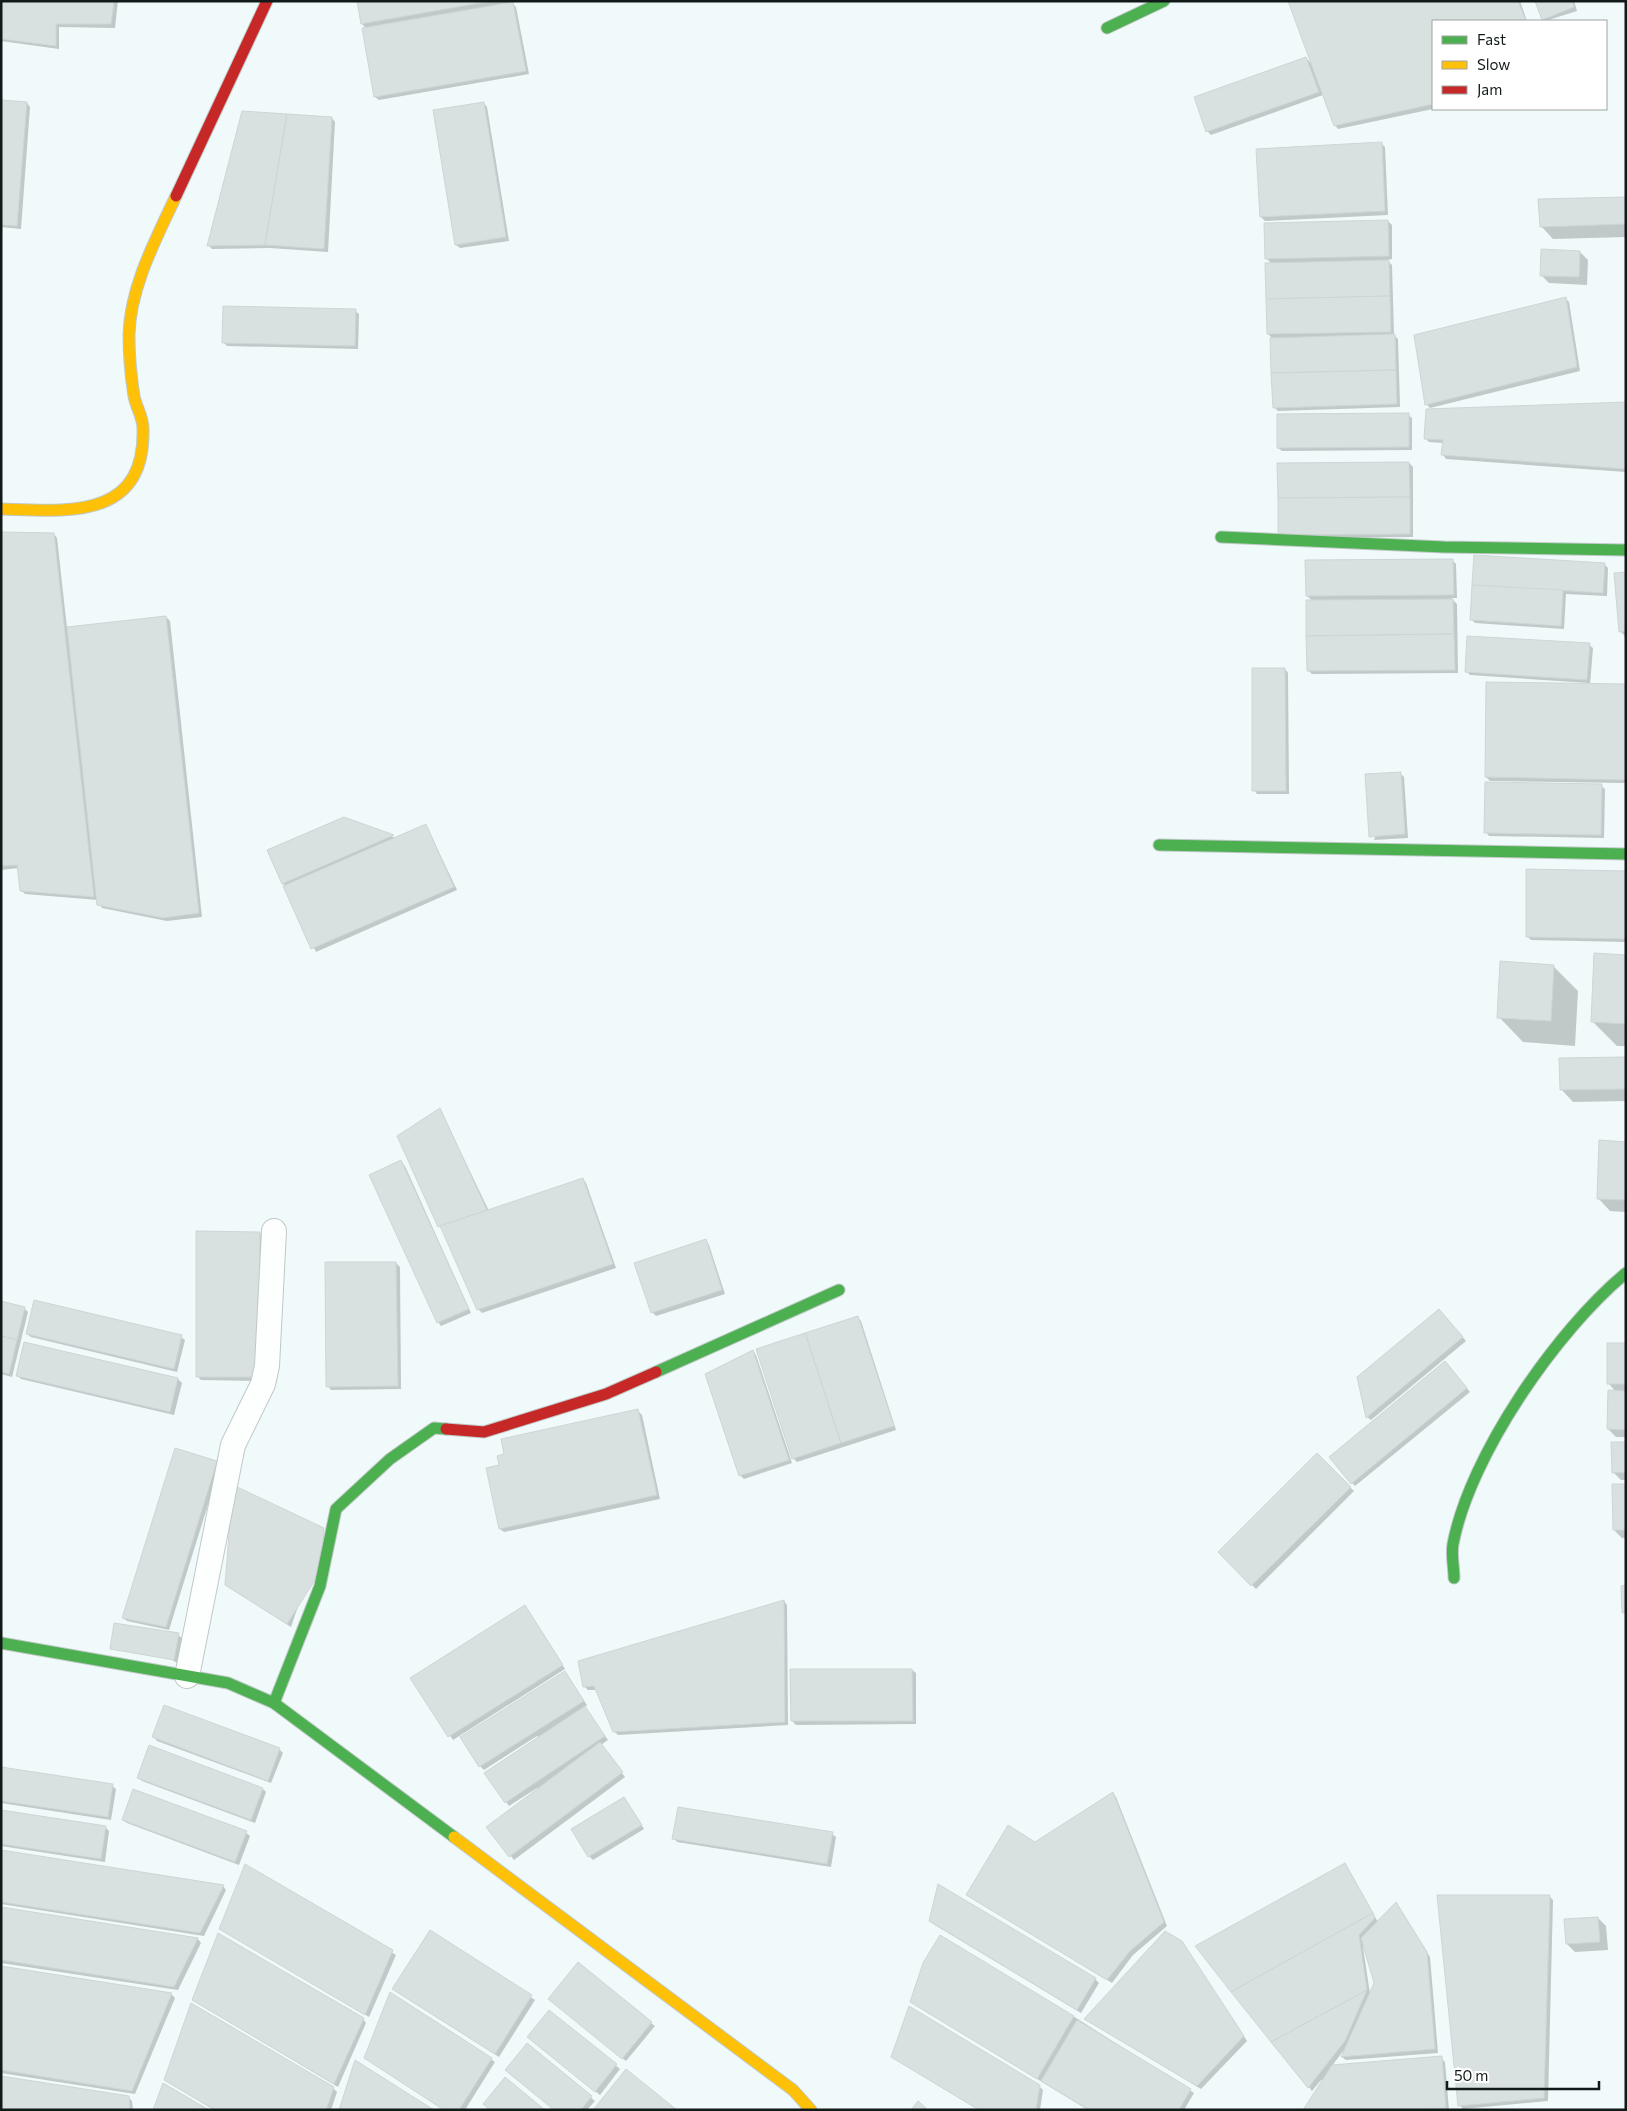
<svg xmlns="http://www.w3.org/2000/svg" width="1627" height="2111" font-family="Commissioner,sans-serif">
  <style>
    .shadow { fill: #0003; fill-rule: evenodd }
    .building { fill: #d8e1e0; stroke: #cdd6d5 }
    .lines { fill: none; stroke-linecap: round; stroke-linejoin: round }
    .street-casing { stroke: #c0c9c8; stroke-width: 26 }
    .fast-casing { stroke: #c0c9c8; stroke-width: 13 }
    .slow-casing { stroke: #c0c9c8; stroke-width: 13 }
    .jam-casing { stroke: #c0c9c8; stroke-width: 13 }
    .street { stroke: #fdfefe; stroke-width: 24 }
    .fast { stroke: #4caf50; stroke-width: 11 }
    .slow { stroke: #ffc107; stroke-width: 11 }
    .jam { stroke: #c62828; stroke-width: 11 }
  </style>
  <rect width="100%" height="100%" fill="#f0fafa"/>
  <g class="shadow">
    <path d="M1,1H118L115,28L59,27V49L1,41Z"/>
    <path d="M358,1H513L511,2L516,7L529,74L379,100L375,97L367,29L362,24Z"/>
    <path d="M1289,1H1520L1527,21H1433V109L1338,129L1335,125L1323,95L1211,135L1207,131L1306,58L1312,64Z"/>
    <path d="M1536,1H1574L1577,11L1545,21Z"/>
    <path d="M1,101L27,103L30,107L21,229L1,227Z"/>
    <path d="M484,103L487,107L509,241L460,248L456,245Z"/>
    <path d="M332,118L335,122L328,252L270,248L212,249L209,246Z"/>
    <path d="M1381,143L1385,147L1388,215L1265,221L1261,217Z"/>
    <path d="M1626,198V237L1553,239L1541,226Z"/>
    <path d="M1388,221L1392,225V259L1387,260L1392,265L1394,335L1398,339L1400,407L1278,411L1274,407L1271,337L1268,334L1272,264L1266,258Z"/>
    <path d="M1580,252L1588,260L1587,285L1549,283L1541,275Z"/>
    <path d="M1566,299L1569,302L1580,371L1430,408L1426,404Z"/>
    <path d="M355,311L359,314L358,349L227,346L224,343Z"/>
    <path d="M1626,403V472L1446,459L1443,455L1444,443L1429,442L1425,438Z"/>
    <path d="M1408,415L1412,418V450L1282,451L1278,448Z"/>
    <path d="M1409,463L1413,467V537L1283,538Z"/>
    <path d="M1,533L54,534L57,538L67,628L166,617L170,621L202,917L167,921L102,908L98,900L25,894L21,890L19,868L1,870Z"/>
    <path d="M1452,560L1456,564L1457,598H1451L1457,604L1458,673L1312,674L1308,670L1313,601L1307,596Z"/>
    <path d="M1604,564L1608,568L1607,596L1566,594L1564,629L1475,623L1471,619Z"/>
    <path d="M1626,573V637L1620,631Z"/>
    <path d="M1589,645L1593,648L1590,685L1626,686V783L1490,781L1486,777L1589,683L1470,675L1466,671Z"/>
    <path d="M1285,669L1288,673L1289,794H1257L1254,790Z"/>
    <path d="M1400,773L1404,777L1408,838L1374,840Z"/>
    <path d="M1601,786L1605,789L1604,838L1489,836L1486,832Z"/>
    <path d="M344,818L396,838L426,825L457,890L316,952L283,883Z"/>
    <path d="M1626,872V942L1531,940L1527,936Z"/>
    <path d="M1626,956V1046H1617L1592,1021Z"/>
    <path d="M1553,966L1578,991L1575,1046L1523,1042L1499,1017Z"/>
    <path d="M1626,1058V1101L1573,1102L1561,1089Z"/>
    <path d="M440,1109L489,1211L583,1179L586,1183L616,1268L482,1313L478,1309Z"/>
    <path d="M1626,1143V1212L1610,1211L1598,1198Z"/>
    <path d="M401,1162L405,1166L471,1313L441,1326L438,1322Z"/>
    <path d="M259,1233L263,1237L262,1381L201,1380L197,1376Z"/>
    <path d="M706,1241L709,1245L725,1294L656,1316L652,1312Z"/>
    <path d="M396,1263L400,1267L401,1389L331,1390L328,1386Z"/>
    <path d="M1,1302L24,1308L28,1312L12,1377L1,1374Z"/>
    <path d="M1443,1314L1466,1341L1371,1420L1367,1417Z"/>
    <path d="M857,1317L861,1321L896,1430L797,1462L793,1458Z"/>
    <path d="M27,1334L181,1337L185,1340L177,1372L31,1337Z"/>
    <path d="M25,1343L178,1379L182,1383L174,1415L21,1379L18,1376Z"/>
    <path d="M1626,1344V1437H1616L1608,1429L1616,1392L1609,1384Z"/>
    <path d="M753,1351L756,1355L792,1463L744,1479L740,1475Z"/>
    <path d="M1449,1366L1470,1392L1355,1486L1352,1483Z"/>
    <path d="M638,1411L642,1415L660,1499L504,1532L500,1529L501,1466Z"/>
    <path d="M1626,1443V1480H1621L1613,1472Z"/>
    <path d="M1317,1455L1354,1491L1256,1589L1219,1552Z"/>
    <path d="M216,1463L220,1466L169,1630L127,1621L123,1618Z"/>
    <path d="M1626,1485V1538H1622L1614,1530Z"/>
    <path d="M324,1529L291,1627L230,1588Z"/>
    <path d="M784,1601L787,1605L788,1725L618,1735L614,1731L597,1690H588L584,1686Z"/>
    <path d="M528,1611L565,1669L453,1740L412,1678Z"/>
    <path d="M115,1624L178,1635L182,1638L177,1663Z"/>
    <path d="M912,1670L916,1673V1724L796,1725L792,1721Z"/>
    <path d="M565,1673L587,1705L584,1707L608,1740L601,1745L625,1777L514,1860L488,1827L538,1790L537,1788L509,1806L486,1773L539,1738L537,1736L484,1770L480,1766Z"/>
    <path d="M154,1737L279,1749L283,1753L271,1783L157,1741Z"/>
    <path d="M1,1768L112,1786L116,1789L111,1820L1,1803Z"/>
    <path d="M139,1777L263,1789L266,1792L255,1823L142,1781Z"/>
    <path d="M1113,1794L1116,1797L1167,1926L1133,1955L1112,1983L968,1895Z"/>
    <path d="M624,1798L644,1829L593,1860L589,1856Z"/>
    <path d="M1,1811L106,1828L109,1831L105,1862L1,1846Z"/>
    <path d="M123,1820L246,1833L250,1836L239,1865L127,1823Z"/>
    <path d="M832,1834L836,1837L831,1867L677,1842L674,1838Z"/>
    <path d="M1,1851L223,1886L226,1890L204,1936L1,1904Z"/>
    <path d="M1344,1865L1378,1922L1396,1904L1430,1957L1438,2053L1346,2060L1342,2057L1344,2050L1331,2067L1441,2058L1445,2062L1449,2110H1305L1322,2081L1321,2080L1312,2091L1309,2087L1196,1946ZM1365,1946L1375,1983L1370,1994L1363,1947Z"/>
    <path d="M245,1866L396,1955L369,2017L221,1929Z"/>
    <path d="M939,1886L1095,1979L1099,1983L1081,2013L935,1925L931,1921Z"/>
    <path d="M1549,1896L1553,1900L1548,2101L1463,2109L1460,2105Z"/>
    <path d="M1,1908L198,1939L201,1943L178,1990L1,1963Z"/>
    <path d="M1598,1918L1606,1926L1608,1950L1575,1952L1567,1944Z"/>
    <path d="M430,1931L535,2000L499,2057L397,1992Z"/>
    <path d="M1182,1942L1247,2041L1201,2089L1086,2019Z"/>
    <path d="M1,1968L171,1994L175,1998L135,2094L1,2073Z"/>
    <path d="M193,2000L363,2019L366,2023L338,2087Z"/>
    <path d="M911,2002L1073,2016L1194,2093L1184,2110H1088Z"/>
    <path d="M554,2003L651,2023L655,2026L626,2061Z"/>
    <path d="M550,2012L620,2069L600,2095L533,2041Z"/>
    <path d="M527,2045L595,2101L587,2110H555Z"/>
    <path d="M893,2057L1039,2086L1043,2090L1040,2110H979Z"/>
    <path d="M365,2058L491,2059L495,2062L465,2110H444Z"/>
    <path d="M165,2080L333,2088L337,2092L331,2110H214Z"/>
    <path d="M129,2098L132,2101L133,2110H1Z"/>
  </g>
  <g class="building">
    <path d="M1,1H114L111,24H56V46L1,39Z"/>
    <path d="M357,1H491L361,24Z"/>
    <path d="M1288,1H1518L1526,21H1433V104L1334,126Z"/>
    <path d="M1535,1H1572L1574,7L1542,20Z"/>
    <path d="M513,2L526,71L374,97L362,28Z"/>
    <path d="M1306,57L1319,92L1206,132L1194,97Z"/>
    <path d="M1,100L27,102L17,226L1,225Z"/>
    <path d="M484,102L506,237L455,245L433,110Z"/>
    <path d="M242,111L287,114L265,245L207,246Z"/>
    <path d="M287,114L332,117L324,249L265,245Z"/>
    <path d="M1382,142L1385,211L1260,217L1256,149Z"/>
    <path d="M1626,197V224L1540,227L1538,199Z"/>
    <path d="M1388,220L1389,256L1265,259L1264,223Z"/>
    <path d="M1541,249L1580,251L1579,277L1540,276Z"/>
    <path d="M1389,260L1390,296L1266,299L1265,263Z"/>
    <path d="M1390,296L1391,332L1267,334L1266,299Z"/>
    <path d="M1566,297L1577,367L1425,405L1414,335Z"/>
    <path d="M223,306L356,309L355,346L222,343Z"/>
    <path d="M1395,334L1396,370L1271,373L1270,338Z"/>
    <path d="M1396,370L1397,404L1273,408L1271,373Z"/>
    <path d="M1626,402V469L1441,455L1443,440L1424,439L1426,409Z"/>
    <path d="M1409,413V447L1277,448V414Z"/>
    <path d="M1409,462L1410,497L1278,498L1277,463Z"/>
    <path d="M1410,497V534L1278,535V498Z"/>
    <path d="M1,532L54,533L94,897L20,891L17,865L1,866Z"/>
    <path d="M1474,555L1605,563L1603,593L1472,585Z"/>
    <path d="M1453,559L1454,595L1306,596L1305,560Z"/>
    <path d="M1626,572V631L1619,632L1614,573Z"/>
    <path d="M1472,585L1563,590L1561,626L1470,620Z"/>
    <path d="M1453,599L1454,634L1306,636V600Z"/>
    <path d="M166,616L199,913L163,918L97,905L67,627Z"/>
    <path d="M1454,634L1455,670L1307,671L1306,636Z"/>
    <path d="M1467,636L1590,643L1587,680L1465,672Z"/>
    <path d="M1252,668H1285L1286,791H1252Z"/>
    <path d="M1486,682L1626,684V780L1485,777Z"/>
    <path d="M1401,772L1405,834L1369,837L1365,774Z"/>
    <path d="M1485,782L1602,784L1601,835L1484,833Z"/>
    <path d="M344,817L394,835L282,884L267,850Z"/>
    <path d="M426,824L454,887L311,949L283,886Z"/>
    <path d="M1526,869L1626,871V939L1526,937Z"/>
    <path d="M1594,953L1626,955V1024L1591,1022Z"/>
    <path d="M1500,961L1554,965L1551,1021L1497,1018Z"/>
    <path d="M1626,1057V1089L1560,1090L1559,1058Z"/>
    <path d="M440,1108L487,1210L438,1227L397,1136Z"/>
    <path d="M1599,1140L1626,1142V1200L1597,1199Z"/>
    <path d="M401,1160L469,1309L437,1323L369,1175Z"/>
    <path d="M583,1178L613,1264L477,1310L440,1226Z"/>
    <path d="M196,1231L260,1232L259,1377H196Z"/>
    <path d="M706,1239L722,1290L651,1313L634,1263Z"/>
    <path d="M325,1262H396L398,1386L326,1387Z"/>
    <path d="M34,1300L182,1335L174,1369L26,1334Z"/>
    <path d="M1,1301L25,1307L17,1340L1,1336Z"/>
    <path d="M1439,1309L1463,1337L1366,1418L1357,1377Z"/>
    <path d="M858,1316L894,1426L841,1443L805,1333Z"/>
    <path d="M805,1333L841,1443L792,1459L756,1349Z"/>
    <path d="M1,1336L17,1340L9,1374L1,1372Z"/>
    <path d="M24,1342L178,1378L170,1412L16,1376Z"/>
    <rect x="1607" y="1343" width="19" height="41"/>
    <path d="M753,1350L789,1460L739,1476L705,1374Z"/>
    <path d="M1445,1361L1467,1388L1351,1484L1329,1457Z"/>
    <path d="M1608,1390L1626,1391V1430L1607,1429Z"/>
    <path d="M638,1409L657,1495L499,1529L486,1468L499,1465L497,1456L504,1454L501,1439Z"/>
    <path d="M1611,1442H1626V1472L1612,1473Z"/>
    <path d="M175,1448L217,1461L166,1627L122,1618Z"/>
    <path d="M1317,1453L1351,1487L1251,1586L1218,1552Z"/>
    <path d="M1612,1484H1626V1530H1613Z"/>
    <path d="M233,1485L324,1528L322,1569L287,1624L225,1585Z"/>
    <path d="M1626,1585V1613H1622L1621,1586Z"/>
    <path d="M784,1600L785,1722L613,1732L594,1686L583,1687L578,1661Z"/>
    <path d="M525,1605L563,1665L448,1737L410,1678Z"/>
    <path d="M114,1623L179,1633L174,1660L110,1649Z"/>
    <path d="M790,1669H912L913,1721H791Z"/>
    <path d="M565,1671L584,1701L479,1767L460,1737Z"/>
    <path d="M164,1705L280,1748L268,1781L152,1737Z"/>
    <path d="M585,1706L605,1736L505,1803L484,1773Z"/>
    <path d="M600,1742L623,1772L509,1857L486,1827Z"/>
    <path d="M149,1745L263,1788L251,1820L137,1778Z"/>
    <path d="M1,1767L113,1784L108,1817L1,1801Z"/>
    <path d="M133,1789L247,1831L235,1862L122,1820Z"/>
    <path d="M1113,1792L1164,1922L1130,1951L1107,1980L966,1895L1008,1825L1035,1842Z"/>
    <path d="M624,1797L642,1825L588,1857L571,1829Z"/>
    <path d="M678,1807L833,1832L827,1864L672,1839Z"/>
    <path d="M1,1810L106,1826L101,1859L1,1844Z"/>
    <path d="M1,1850L224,1885L200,1933L1,1902Z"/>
    <path d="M1345,1863L1373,1913L1231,1992L1195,1946Z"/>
    <path d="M245,1864L393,1950L365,2015L219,1929Z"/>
    <path d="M938,1884L1096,1978L1077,2010L929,1921Z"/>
    <path d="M1437,1895H1550L1544,2098L1458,2106Z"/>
    <path d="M1396,1902L1427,1952L1435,2049L1341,2057L1374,1983L1361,1938Z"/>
    <path d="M1,1907L198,1938L174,1987L1,1960Z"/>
    <path d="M1373,1913L1375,1918L1359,1935L1367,1990L1271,2042L1231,1992Z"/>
    <path d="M1598,1917L1600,1942L1566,1944L1564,1919Z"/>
    <path d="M430,1930L532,1995L495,2054L392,1989Z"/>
    <path d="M1165,1931L1182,1941L1244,2036L1197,2086L1084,2019Z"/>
    <path d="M218,1933L364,2018L334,2084L192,2000Z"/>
    <path d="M940,1935L1074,2016L1037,2079L910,2002L923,1963Z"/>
    <path d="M578,1962L652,2022L622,2059L548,1999Z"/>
    <path d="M1,1966L172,1993L132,2091L1,2070Z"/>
    <path d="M1367,1990L1345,2041L1308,2088L1271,2042Z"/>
    <path d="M390,1992L492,2058L459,2110H444L364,2058Z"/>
    <path d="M191,2003L334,2087L326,2110H215L164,2080Z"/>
    <path d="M909,2006L1040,2085L1036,2110H979L891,2057Z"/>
    <path d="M549,2010L617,2064L595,2092L527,2037Z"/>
    <path d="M1077,2020L1191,2089L1179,2110H1089L1041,2081Z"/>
    <path d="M527,2043L592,2096L581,2110H554L505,2070Z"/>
    <path d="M1442,2056L1446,2108L1419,2110H1303L1332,2065Z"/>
    <path d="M355,2060L434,2110H339Z"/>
    <path d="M626,2069L677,2110H593Z"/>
    <path d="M1,2076L129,2096L130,2110H1Z"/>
    <path d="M505,2077L545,2110H490L483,2104Z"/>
    <path d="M163,2083L209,2110H153Z"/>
    <path d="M918,2101L928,2110H911Z"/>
  </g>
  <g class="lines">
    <g class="street-casing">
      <path id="street" d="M187,1676L233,1445L263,1384L267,1366L274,1231"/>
    </g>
    <g class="fast-casing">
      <g id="fast">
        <path d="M1107,28L1164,1"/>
        <path d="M1221,537L1444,547L1626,550"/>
        <path d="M1159,845L1626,854"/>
        <path d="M656,1372L839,1290"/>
        <path d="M1454,1578C1454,1567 1451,1555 1453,1544C1470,1455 1557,1330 1626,1273"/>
        <path d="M1,1643L228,1683L274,1703L454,1837"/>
        <path d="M274,1703L320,1586L336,1509L390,1459L434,1428L446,1429"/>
      </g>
    </g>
    <g class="slow-casing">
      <g id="slow">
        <path d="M1,509C66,511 146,521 143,428C143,417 136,407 134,396C131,377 129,354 129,335C130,287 156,239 176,196"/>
        <path d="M454,1837L793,2090L811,2110"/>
      </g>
    </g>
    <g class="jam-casing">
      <g id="jam">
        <path d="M176,196L267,1"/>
        <path d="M446,1429L484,1432L606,1394L656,1372"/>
      </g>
    </g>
    <use href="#street" class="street"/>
    <use href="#fast" class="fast"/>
    <use href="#slow" class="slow"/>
    <use href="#jam" class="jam"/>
  </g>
  <rect width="1627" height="2111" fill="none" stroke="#111a19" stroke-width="5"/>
  <rect x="1432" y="20" width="175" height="90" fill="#ffffff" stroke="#a0a3a3"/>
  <rect x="1442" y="36" width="25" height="8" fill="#4caf50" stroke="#a0a3a3"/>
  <text x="1477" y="45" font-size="15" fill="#111a19">Fast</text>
  <rect x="1442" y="61" width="25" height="8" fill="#ffc107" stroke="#a0a3a3"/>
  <text x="1477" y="70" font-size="15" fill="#111a19">Slow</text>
  <rect x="1442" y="86" width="25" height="8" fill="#c62828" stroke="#a0a3a3"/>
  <text x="1477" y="95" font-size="15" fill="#111a19">Jam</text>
  <path d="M1447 2081v8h152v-8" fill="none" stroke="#111a19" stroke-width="2.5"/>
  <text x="1454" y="2081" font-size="15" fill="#111a19" stroke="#ffffff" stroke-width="4" paint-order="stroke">50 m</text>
</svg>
